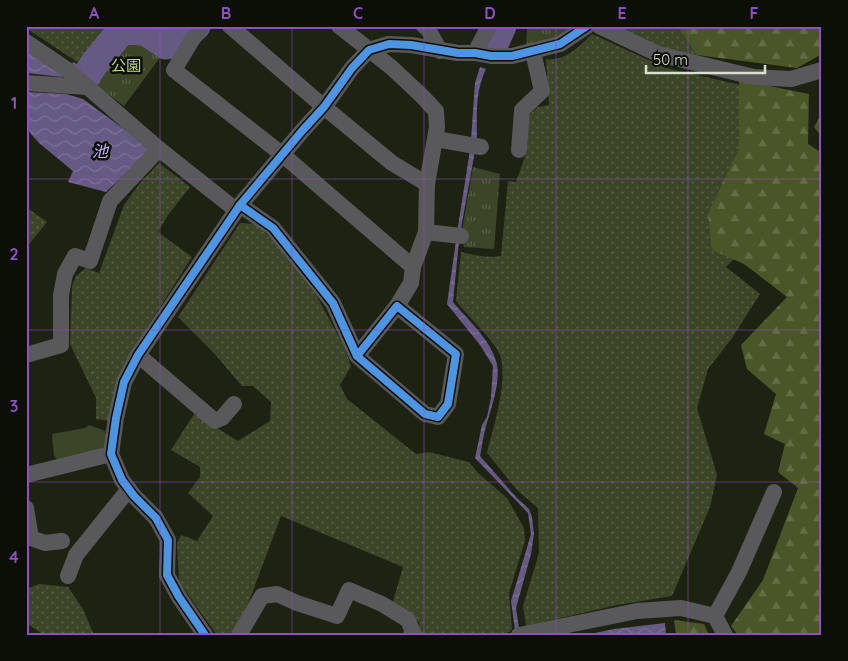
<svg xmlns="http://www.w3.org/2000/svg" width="848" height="661" font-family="Quicksand,'Noto Sans JP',sans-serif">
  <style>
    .grass { fill: url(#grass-dots) }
    .forest { fill: url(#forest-firs) }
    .park { fill: url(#park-tufts) }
    .garden { fill: #3c4527 }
    .water { fill: url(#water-waves) }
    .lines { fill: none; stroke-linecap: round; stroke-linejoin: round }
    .stream { stroke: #665a85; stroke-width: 5 }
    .river { stroke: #665a85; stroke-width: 29 }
    .minor { stroke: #59585a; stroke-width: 16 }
    .cycleway-casing { stroke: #0c0f05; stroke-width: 11 }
    .cycleway { stroke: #4d94e3; stroke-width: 8 }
    .grid { fill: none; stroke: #8e50c2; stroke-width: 1; stroke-opacity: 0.55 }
    .labels { text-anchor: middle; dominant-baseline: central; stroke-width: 5; stroke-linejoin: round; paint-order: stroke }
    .park-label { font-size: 15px; fill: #c3d988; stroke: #0c0f05 }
    .water-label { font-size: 16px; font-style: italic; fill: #c6b1fe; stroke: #0c0f05 }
    .neatline { fill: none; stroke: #8e50c2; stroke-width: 2 }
    .grid-label { font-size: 16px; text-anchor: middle; font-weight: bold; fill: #8e50c2 }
  </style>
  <defs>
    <pattern id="grass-dots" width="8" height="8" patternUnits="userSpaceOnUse" patternTransform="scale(1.25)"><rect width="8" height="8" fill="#3c4527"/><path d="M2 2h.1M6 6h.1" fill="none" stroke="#586045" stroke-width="1.8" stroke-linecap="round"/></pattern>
    <pattern id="forest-firs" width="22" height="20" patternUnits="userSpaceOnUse" patternTransform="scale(1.25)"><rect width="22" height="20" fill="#4a5627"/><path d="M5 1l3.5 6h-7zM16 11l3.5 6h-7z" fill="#646e45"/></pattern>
    <pattern id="park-tufts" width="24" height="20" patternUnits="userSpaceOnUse" patternTransform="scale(1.25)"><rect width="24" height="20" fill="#3c4527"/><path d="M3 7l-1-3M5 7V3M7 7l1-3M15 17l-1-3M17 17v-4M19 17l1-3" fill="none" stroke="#586045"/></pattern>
    <pattern id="water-waves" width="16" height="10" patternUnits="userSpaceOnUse" patternTransform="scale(1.25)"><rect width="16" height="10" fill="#665a85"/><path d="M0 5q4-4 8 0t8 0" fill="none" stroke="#7b7195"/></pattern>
  </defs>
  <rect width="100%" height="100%" fill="#1e2213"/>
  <g class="grass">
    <path d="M26,26H119L86,68L26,28Z"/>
    <path d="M153,26H190C176,35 168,34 153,26Z"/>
    <path d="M610,26H799L697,55L664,50Z"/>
    <path d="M592,34L666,68L759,89L753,240L726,267L760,294L732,338L708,369L697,408L717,475L710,507L672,596L617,605L526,626L523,606L539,553L538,508L517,490L487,453C493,428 511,373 498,351C489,335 468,317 456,301L461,252C474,255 487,258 501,256L508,181L516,182L527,151L529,115L538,107L549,105L546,59C565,61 578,48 592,34Z"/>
    <path d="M159,163L190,187L168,215L158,232L192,257L127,359L109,421L96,419V398L70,344L72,286L76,276L86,268L99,273L124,205L140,183Z"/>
    <path d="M26,207L47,222L26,248Z"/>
    <path d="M240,223L256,224L278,245L316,295L344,346L351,366L340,385L347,399L416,454L429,452L469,462L478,473L507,498L524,528L525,541L509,593L512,629L509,632L498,635H421L419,622L392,605L403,567L281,516L248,604L235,629L228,635H217L179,582L177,543L181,535L197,541L213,516L188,493L200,477V467L171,450L194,414L238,441L270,421L271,402L253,386H242L213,352L178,317Z"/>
    <path d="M39,584L68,587L83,609L94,635H44L26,623V589Z"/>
  </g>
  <g class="forest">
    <path d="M678,26H822V54L797,68L697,55Z"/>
    <path d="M739,80L809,94L808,144L822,153V635H738L731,626L763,580L798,488L778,472L785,444L764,434L776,394L747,369L741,345L787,297L744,264L712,250L708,214L739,149Z"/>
    <path d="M822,113V137L814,127Z"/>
    <path d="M674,620L704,624L709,635H676Z"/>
  </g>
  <g class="park">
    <path d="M571,26L558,38L526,47L527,29H546Z"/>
    <path d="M125,37H143L164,52L124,106L88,79L113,44Z"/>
    <path d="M473,167L500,174L494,249L464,247L461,236Z"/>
  </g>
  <path class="garden" d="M89,425L105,431L107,441L104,450L58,460L54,456L52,434L85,428Z"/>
  <g class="water">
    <path d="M497,26H505L501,39L491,44Z"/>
    <path d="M28,52L65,74L62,77L26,73Z"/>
    <path d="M480,67L486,69C475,91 477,117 477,141L471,140L475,83Z"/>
    <path d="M26,92L66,94L83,99L151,149L106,192L68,182L73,171L39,143L31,134L26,125Z"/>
    <path d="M470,150L475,151L460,234L457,233Z"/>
    <path d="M456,241H459L453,302C468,320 489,338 496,361C502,379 491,409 486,426C483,436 482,447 480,456L516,497L529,509L532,517L534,534L531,554L516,608L519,629L515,630L511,601L531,534L528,513L475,458L482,425L487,417L491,398L493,366L480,345L447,304Z"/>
    <path d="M665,623L666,635H586L614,629Z"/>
  </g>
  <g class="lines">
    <path class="stream" d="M74,65L87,75"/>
    <g class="river">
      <path d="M494,44L502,26"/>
      <path d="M87,75L94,64L121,31L144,30L166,45L178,42L196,26"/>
    </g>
    <g class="minor">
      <path d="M202,26L192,40L174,70L283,155L413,267"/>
      <path d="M230,26L324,107L392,163L427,184"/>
      <path d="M339,26L391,67L422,96L436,111L437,127L427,184L426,232L413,267L411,283L397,306"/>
      <path d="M424,26L428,29L440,51"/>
      <path d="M599,26L658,54L754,77L791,79L822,70"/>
      <path d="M26,42L69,71L159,149L236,210"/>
      <path d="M475,53L489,26"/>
      <path d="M26,83L87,87"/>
      <path d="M436,139L481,147"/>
      <path d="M519,150L522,110L542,91L533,52"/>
      <path d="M240,205L273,228L333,303L357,356L425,414L438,417L448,404L456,354L397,306L357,356"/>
      <path d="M426,232L461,236"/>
      <path d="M26,355L61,345V295L65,274L75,256L90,261L110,201L159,149"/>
      <path d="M138,355L215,421L222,418L234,404"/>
      <path d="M26,475L111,454"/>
      <path d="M26,508L31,538L45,543L62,541"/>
      <path d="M68,576L76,555L129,489"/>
      <path d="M715,616L739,572L774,492"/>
      <path d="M205,635L179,597L167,575L168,540L156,518L134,496L122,480L111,454L116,418L124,382L138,355L240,205L302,131L324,107L352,68L369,50L389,44L411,45L458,53H475L491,56H512L560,44L587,26"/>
      <path d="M239,635L262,596L277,594L297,603L337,616L349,590L382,604L408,620L413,632L411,635"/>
      <path d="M519,635L637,611L681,608L715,616L725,635"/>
    </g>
    <g class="cycleway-casing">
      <g id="cycleway">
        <path d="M240,205L273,228L333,303L357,356L425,414L438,417L448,404L456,354L397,306L357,356"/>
        <path d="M205,635L179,597L167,575L168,540L156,518L134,496L122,480L111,454L116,418L124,382L138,355L240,205L302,131L324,107L352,68L369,50L389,44L411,45L458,53H475L491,56H512L560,44L587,26"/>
      </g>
    </g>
    <use href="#cycleway" class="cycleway"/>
  </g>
  <path class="grid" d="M160,26V635M292,26V635M424,26V635M556,26V635M688,26V635M26,179H822M26,330H822M26,482H822"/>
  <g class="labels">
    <g class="park-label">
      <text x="126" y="65">公園</text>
    </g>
    <g class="water-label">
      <text x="100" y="151">池</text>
    </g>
  </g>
  <rect width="848" height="661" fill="none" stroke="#0c0f05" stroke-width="55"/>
  <path d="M646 65v8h119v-8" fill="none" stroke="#dae0cf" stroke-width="2.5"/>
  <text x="653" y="65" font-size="15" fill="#dae0cf" stroke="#0c0f05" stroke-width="4" paint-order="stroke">50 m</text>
  <rect x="28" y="28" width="792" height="606" class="neatline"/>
  <g class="grid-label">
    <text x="94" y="19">A</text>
    <text x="226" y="19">B</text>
    <text x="358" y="19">C</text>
    <text x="490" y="19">D</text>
    <text x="622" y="19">E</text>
    <text x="754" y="19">F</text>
    <text x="14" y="109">1</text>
    <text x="14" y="260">2</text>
    <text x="14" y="412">3</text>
    <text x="14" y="563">4</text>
  </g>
</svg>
